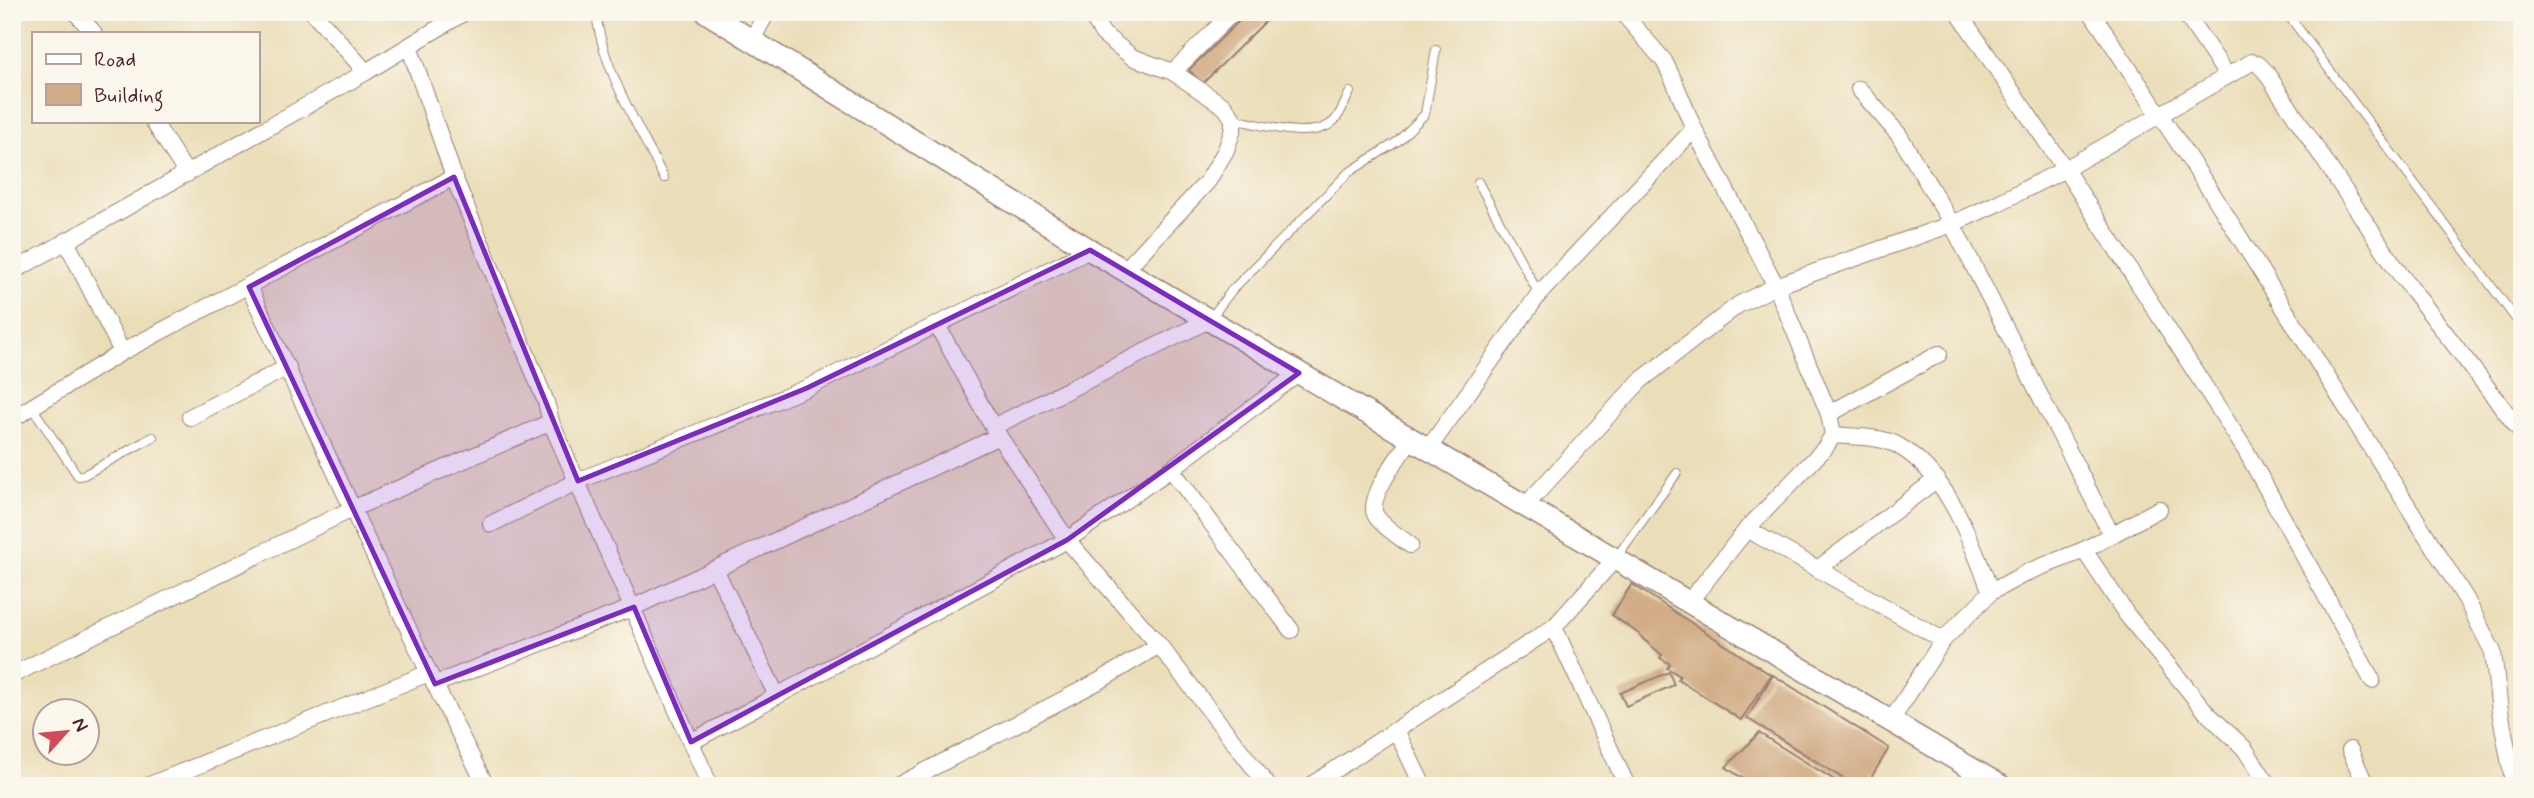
<svg xmlns="http://www.w3.org/2000/svg" width="2534" height="798" font-family="Mynerve,sans-serif">
  <style>
    .building { fill: #d2ad87 }
    .lines { fill: none; stroke-linecap: round; stroke-linejoin: round }
    .service-casing { stroke: #9a7e72; stroke-width: 10 }
    .minor-casing { stroke: #9a7e72; stroke-width: 18 }
    .tertiary-casing { stroke: #9a7e72; stroke-width: 24 }
    .service { stroke: #fff; stroke-width: 8 }
    .minor { stroke: #fff; stroke-width: 16 }
    .tertiary { stroke: #fff; stroke-width: 21 }
    .marked { fill: #7b2cbf; fill-opacity: 0.2; stroke: #7b2cbf; stroke-width: 5; stroke-linejoin: round }
  </style>
  <rect width="100%" height="100%" fill="#fbf7ec"/>
  <filter id="ink" filterUnits="userSpaceOnUse"><feTurbulence type="fractalNoise" baseFrequency=".0143" numOctaves="2"/><feDisplacementMap in="SourceGraphic" scale="14" xChannelSelector="R" yChannelSelector="G"/><feConvolveMatrix kernelMatrix="1 2 1 2 8 2 1 2 1" color-interpolation-filters="sRGB"/></filter>
  <filter id="wash" filterUnits="userSpaceOnUse"><feTurbulence type="fractalNoise" baseFrequency=".00686" numOctaves="4" result="noise"/><feDisplacementMap in="SourceGraphic" scale="28" xChannelSelector="R" yChannelSelector="G"/><feGaussianBlur stdDeviation="1.57" result="paint"/><feColorMatrix in="noise" values="0 0 0 0 0 0 0 0 0 0 0 0 0 0 0 0 0 1.4 0 .05"/><feComposite in="paint" operator="in"/></filter>
  <g filter="url(#wash)">
    <rect width="100%" height="100%" fill="#eadeb9"/>
    <g id="blocks">
      <g class="building">
        <path d="M1248,12H1275L1202,84L1189,70Z"/>
        <path d="M1632,584L1771,675L1741,720L1678,679L1680,676L1667,668L1670,664L1660,658L1662,655L1643,639L1639,634L1612,615Z"/>
        <path d="M1669,672L1674,685L1626,706L1620,693Z"/>
        <path d="M1773,675L1889,748L1866,786H1855L1747,718Z"/>
        <path d="M1759,733L1844,786H1754L1726,767Z"/>
      </g>
    </g>
  </g>
  <g filter="url(#ink)">
    <use href="#blocks" fill-opacity="0" stroke="#9a7e72" stroke-width="2"/>
    <g class="lines">
      <g class="service-casing">
        <g id="service">
          <path d="M596,12C602,69 639,127 664,178"/>
          <path d="M2286,12L2522,327"/>
          <path d="M1233,119C1259,124 1313,142 1334,121C1341,114 1345,101 1350,92"/>
          <path d="M1478,182L1539,294"/>
          <path d="M1210,319L1232,290L1348,173L1398,141L1425,114L1436,50"/>
          <path d="M32,407L78,476L84,475L153,437"/>
          <path d="M1615,559L1677,473"/>
        </g>
      </g>
      <g class="minor-casing">
        <g id="minor">
          <path d="M75,12L94,33"/>
          <path d="M313,12L366,72"/>
          <path d="M1089,12L1103,34L1132,57L1173,72L1225,107L1233,119V129L1226,150L1208,181L1125,270"/>
          <path d="M1622,12L1664,61L1674,81L1694,129L1776,286L1829,414L1833,435L1825,448L1747,529L1689,602"/>
          <path d="M1958,12L2065,169L2246,451L2372,680"/>
          <path d="M2091,12L2212,193L2466,599L2493,652L2500,711L2514,786"/>
          <path d="M2184,12L2227,75"/>
          <path d="M752,40L767,12"/>
          <path d="M409,46L454,177L546,402L551,422L710,786"/>
          <path d="M1173,72L1233,12"/>
          <path d="M1859,89L1899,135L1952,224L2111,534"/>
          <path d="M153,121L187,174"/>
          <path d="M66,241L122,352"/>
          <path d="M12,272L366,72L465,12"/>
          <path d="M249,287L429,673L486,786"/>
          <path d="M937,325L993,427L1067,540L1159,645L1268,786"/>
          <path d="M1829,414L1939,354"/>
          <path d="M190,417L288,367"/>
          <path d="M12,419L122,352L454,177"/>
          <path d="M993,427L1209,320"/>
          <path d="M1833,435C1852,437 1880,436 1897,445C1949,474 1970,540 1991,592"/>
          <path d="M1428,449L1539,294L1694,129"/>
          <path d="M1171,469L1291,630"/>
          <path d="M1525,506L1640,381L1738,305L1776,286L1952,224L1998,203L2065,169L2252,62L2258,64L2265,71L2400,274L2522,433"/>
          <path d="M491,524L578,481L807,388L1090,250"/>
          <path d="M1747,529L1943,640"/>
          <path d="M1410,545C1400,537 1383,527 1376,516C1365,499 1401,454 1411,439"/>
          <path d="M2084,550L2127,615L2207,713L2244,748L2269,786"/>
          <path d="M1819,568L1937,479"/>
          <path d="M715,569L777,696"/>
          <path d="M1554,627L1627,786"/>
          <path d="M12,675L352,509L551,422"/>
          <path d="M435,684L634,607L999,436"/>
          <path d="M1891,721L1943,640L1991,592L2028,572L2084,550L2159,509"/>
          <path d="M1396,730L1423,786"/>
          <path d="M691,742L1067,540L1171,469L1299,373"/>
          <path d="M2350,750L2366,786"/>
          <path d="M147,786L429,673"/>
          <path d="M897,786L1101,680L1159,645"/>
          <path d="M1310,786L1554,627L1615,559"/>
        </g>
      </g>
      <g class="tertiary-casing">
        <path id="tertiary" d="M706,12L1090,250L2001,786"/>
      </g>
      <use href="#service" class="service"/>
      <use href="#minor" class="minor"/>
      <use href="#tertiary" class="tertiary"/>
    </g>
  </g>
  <path class="marked" d="M454,177L578,481L807,388L1090,250L1299,373L1067,540L691,742L634,607L435,684L249,287Z"/>
  <rect width="2534" height="798" fill="none" stroke="#fbf7ec" stroke-width="42"/>
  <rect x="32" y="32" width="228" height="91" fill="#fbf7ec" stroke="#b4a19f" stroke-width="2"/>
  <rect x="46" y="54" width="35" height="10" fill="#ffffff" stroke="#b4a19f" stroke-width="2"/>
  <text x="94" y="66" font-size="21" fill="#4a1f2b">Road</text>
  <rect x="46" y="84" width="35" height="21" fill="#d2ad87" stroke="#b4a19f" stroke-width="2"/>
  <text x="94" y="102" font-size="21" fill="#4a1f2b">Building</text>
  <g transform="translate(66 732) rotate(63)"><circle r="33" fill="#fbf7ec" stroke="#b4a19f" stroke-width="2"/>
  <path d="M0-5L12 26L0 18L-12 26Z" fill="#d1495b"/>
  <text y="-10" font-size="19" font-weight="bold" text-anchor="middle" fill="#4a1f2b">N</text>
  </g>
</svg>
